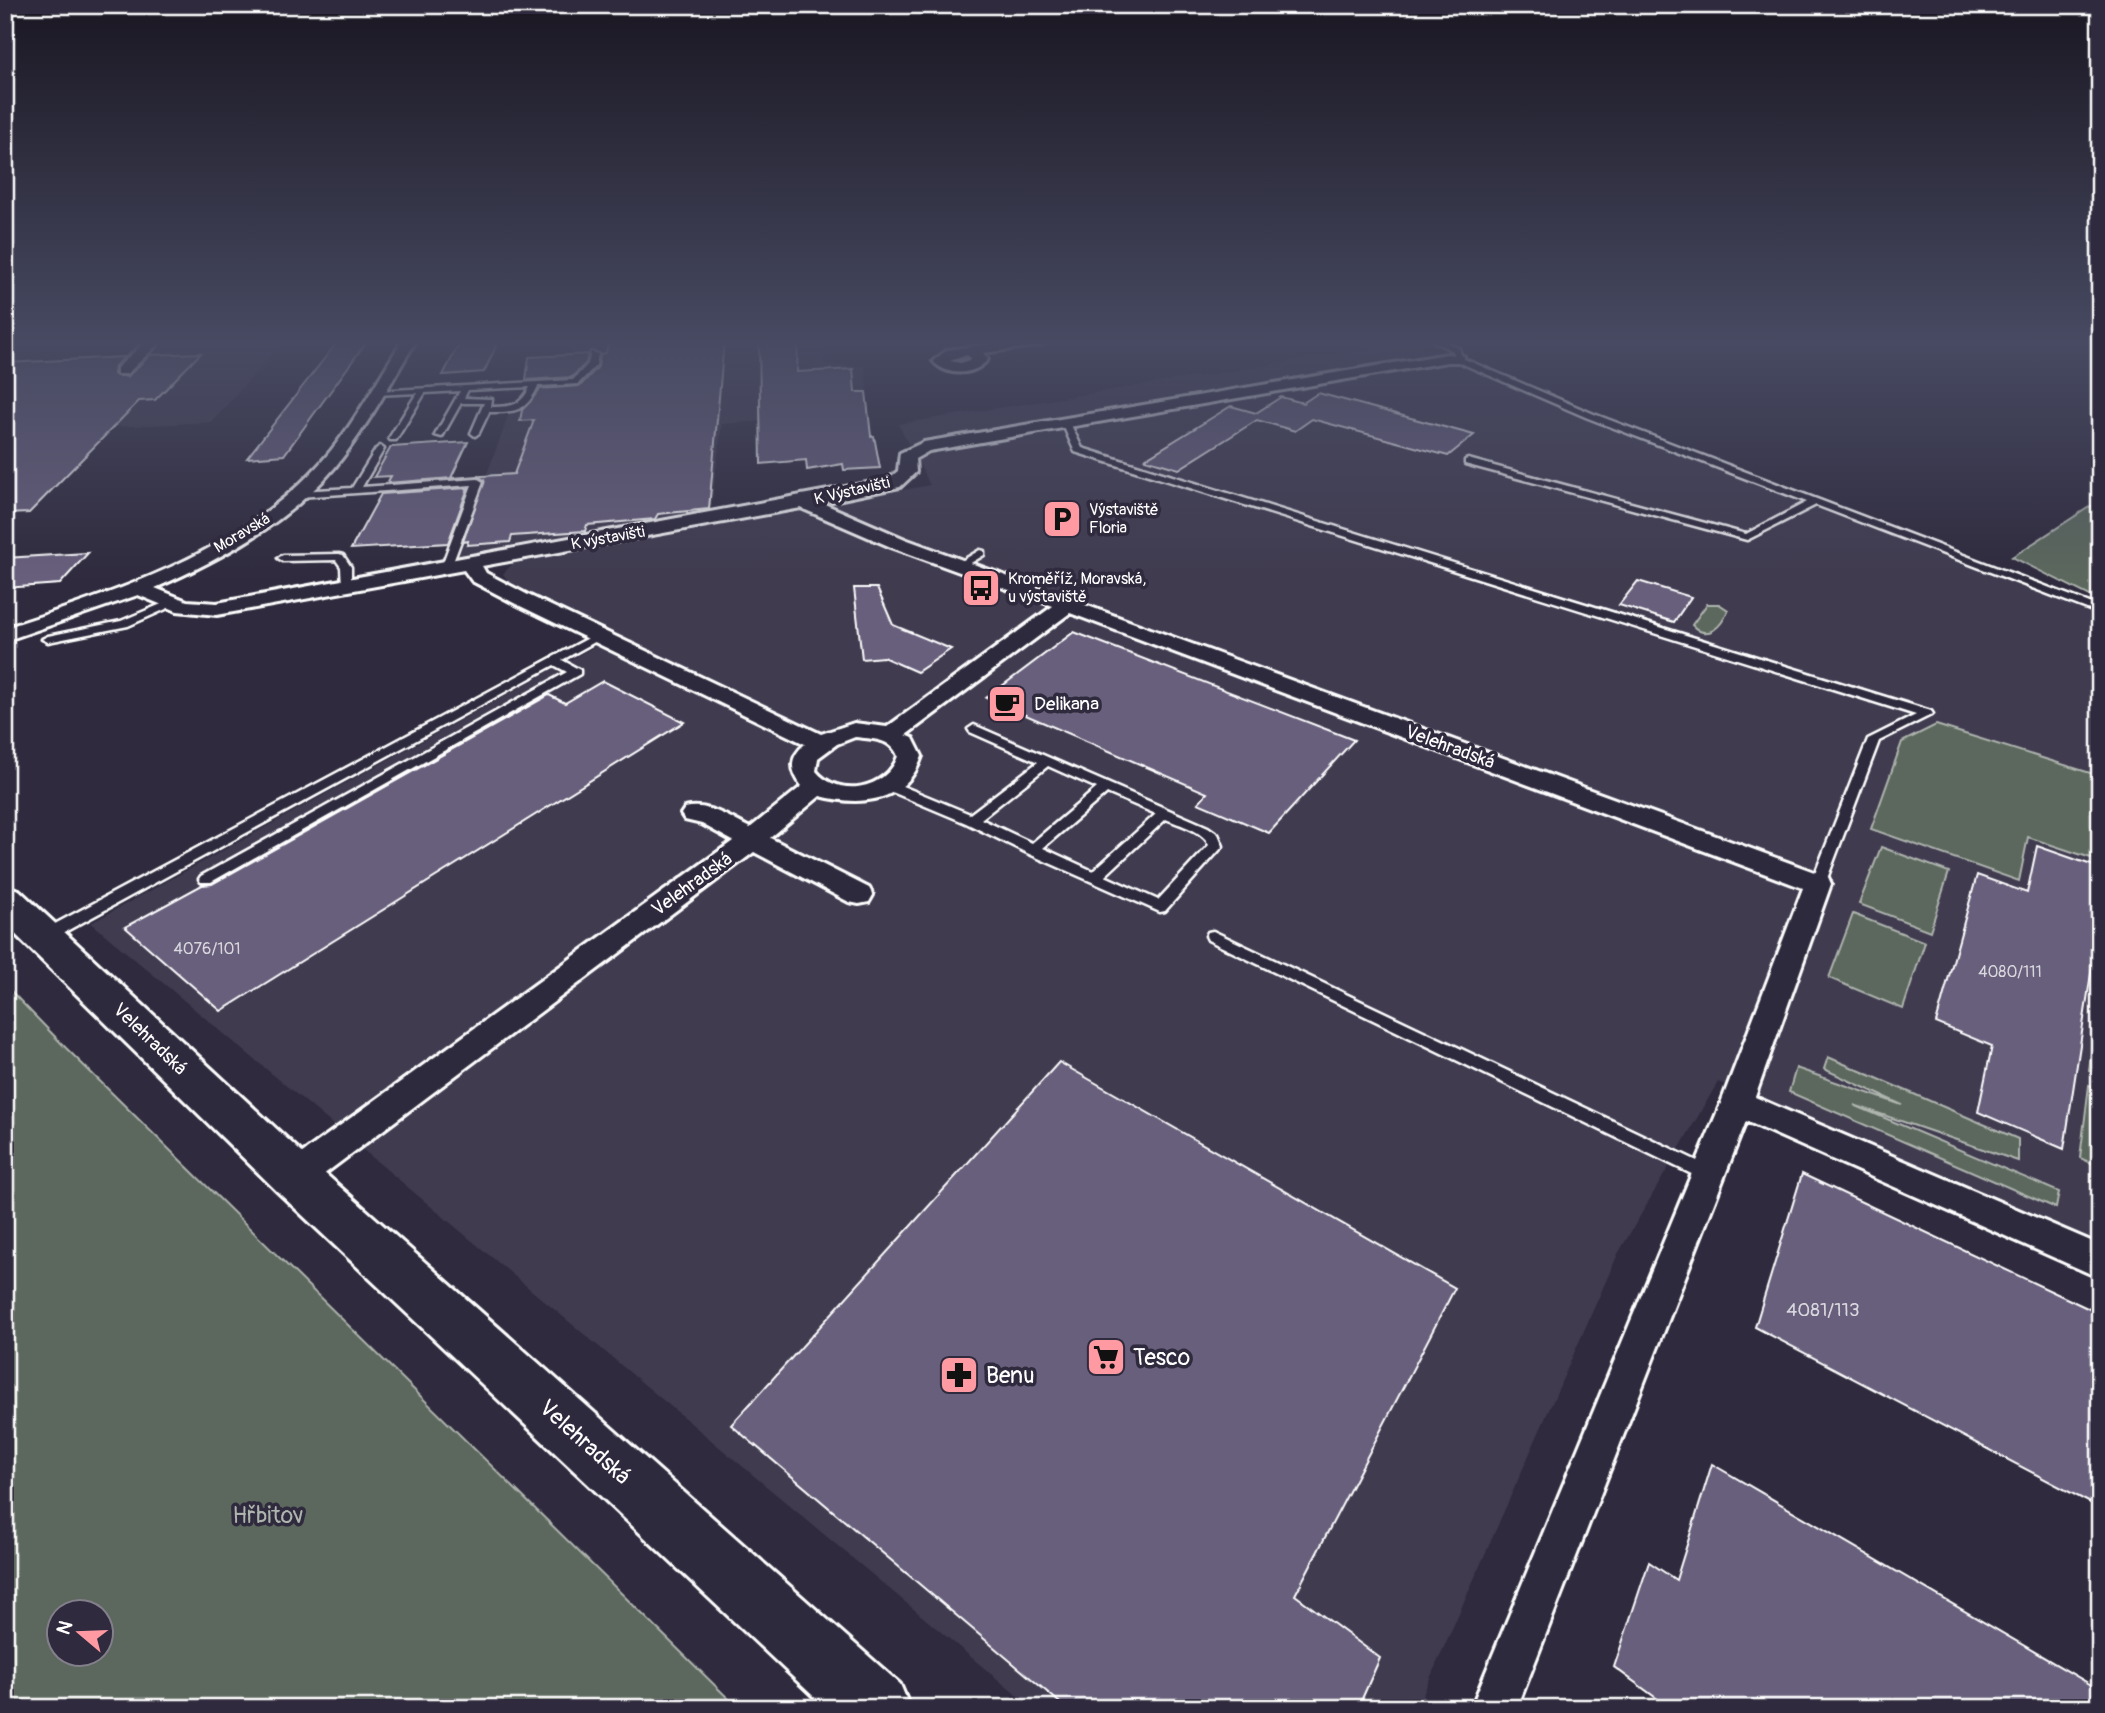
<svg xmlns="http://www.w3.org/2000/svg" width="2105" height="1713" font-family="Pangolin,sans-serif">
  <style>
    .built { fill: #403a50 }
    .green { fill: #5c685d; stroke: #aeb4ae; stroke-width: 2; fill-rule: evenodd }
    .building { fill: #685e7c; stroke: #fff; stroke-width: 2 }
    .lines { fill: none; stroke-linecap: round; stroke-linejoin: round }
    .service-casing { stroke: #fff; stroke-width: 5 }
    .minor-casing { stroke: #fff; stroke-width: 6 }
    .secondary-casing { stroke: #fff; stroke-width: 6 }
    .service { fill: #2f2a3d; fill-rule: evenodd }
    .minor { fill: #2f2a3d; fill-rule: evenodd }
    .secondary { fill: #2f2a3d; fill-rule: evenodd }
    .labels { text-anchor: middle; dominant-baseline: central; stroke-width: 7; stroke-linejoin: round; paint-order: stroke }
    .far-street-label { font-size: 16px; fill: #fff; stroke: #2f2a3d }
    .far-poi-label { font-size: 16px; fill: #fff; stroke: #2f2a3d; text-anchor: start }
    .number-label { font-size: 16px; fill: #d9d7de }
    .poi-label { font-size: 19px; fill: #fff; stroke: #2f2a3d; text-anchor: start }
    .street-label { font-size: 19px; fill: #fff; stroke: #2f2a3d }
    .near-number-label { font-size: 19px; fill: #d9d7de }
    .near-poi-label { font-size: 23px; fill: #fff; stroke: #2f2a3d; text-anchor: start }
    .near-street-label { font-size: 23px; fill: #fff; stroke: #2f2a3d }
    .near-park-label { font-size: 23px; fill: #aeb4ae; stroke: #2f2a3d }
  </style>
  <rect width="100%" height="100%" fill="#2f2a3d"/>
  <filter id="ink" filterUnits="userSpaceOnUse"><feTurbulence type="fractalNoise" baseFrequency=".0143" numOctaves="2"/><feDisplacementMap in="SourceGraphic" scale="14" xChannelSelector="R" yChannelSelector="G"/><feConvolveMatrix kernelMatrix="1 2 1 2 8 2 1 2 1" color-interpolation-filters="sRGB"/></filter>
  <g filter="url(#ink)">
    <g class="built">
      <path d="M170,341H283L212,422L94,428L85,419Z"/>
      <path d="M604,341H822L825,364L865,366L869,414L722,424L710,516L492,556L457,555L509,414L529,411L542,380L589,377Z"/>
      <path d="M1419,341H1427L1592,414L2100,609V1248L1718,1082L1618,1254L1417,1708H1032L91,923L617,634L509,582L503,574L514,562L930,485L898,424Z"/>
    </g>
    <g class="green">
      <path d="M2100,500V601L2012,557Z"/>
      <path d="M1707,604H1719L1728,610C1722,626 1708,642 1692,625Z"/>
      <path d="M1936,725L2100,776V861L2028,837L2019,881L1871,829L1902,742Z"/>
      <path d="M1881,847L1949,872L1930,931L1859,904Z"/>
      <path d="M1853,914L1925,942L1903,1009L1829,978Z"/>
      <path d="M5,985L66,1048L738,1708H5ZM60,1612H102V1654H60Z"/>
      <path d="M2097,1001H2100V1075L2089,1071Z"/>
      <path d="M1828,1057L2018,1139V1161L1854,1105L2059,1192L2056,1208L1789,1092L1796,1068L1902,1105L1824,1069Z"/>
      <path d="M2089,1085L2100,1089V1167L2080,1158Z"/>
    </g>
    <g class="building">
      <path d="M338,341H367L284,455L247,458Z"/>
      <path d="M609,341H724L709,509L658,514L655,519L587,525L585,531L512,536L510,542L467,545L468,541L463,542L484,480L478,476L387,483L391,476L374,477L391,447L468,442L451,478L514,474L534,420L520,421L522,410L540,389L580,386L598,367L600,354L606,353Z"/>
      <path d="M759,341H798L797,372L853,369L855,392H866L871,436H874L880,468L844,470L843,464L807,470L806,460L761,464Z"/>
      <path d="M498,342L484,372L443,375L459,344Z"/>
      <path d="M201,353L155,400L139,401L29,513L5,514V363L125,357L115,366L114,374L127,377L150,355Z"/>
      <path d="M588,354L586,363L572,377L526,380L529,357Z"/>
      <path d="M1318,393L1474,435L1448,456L1312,419L1295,431L1257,420L1179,469L1145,459L1231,406L1256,413L1281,397L1303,403Z"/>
      <path d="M468,488L448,543L351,549L381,494Z"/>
      <path d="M88,553L60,584L5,588V558Z"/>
      <path d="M1638,581L1691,597L1674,622L1619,605Z"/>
      <path d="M854,588H877L893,625L951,649L917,672L883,657L862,659Z"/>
      <path d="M1074,632L1354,740L1269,833L1198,803L1207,793L986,698Z"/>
      <path d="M603,681L684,722L221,1011L125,927L202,885L212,884L549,695L565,703Z"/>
      <path d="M2037,846L2100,868V915L2064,1149L1978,1112L1992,1046L1936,1023L1977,875L2027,893Z"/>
      <path d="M1059,1062L1455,1288L1295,1595L1380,1658L1358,1708H1066L731,1425Z"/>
      <path d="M1802,1174L2100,1314V1508L1755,1327Z"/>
      <path d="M1712,1464L2100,1690V1708H1670L1614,1667L1649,1562L1676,1580Z"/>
    </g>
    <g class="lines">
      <g class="service-casing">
        <g id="service">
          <path d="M1433,341H1443L1459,348L1462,358L1594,414L2100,607V614L1816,505L1747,540L1465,464V460L1468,459L1746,534L1807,502L1588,418L1456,361L1453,351Z"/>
          <path d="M591,352L598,354L596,365L578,384L538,386C526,412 516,412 489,412L479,433L475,436L471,433L484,403H461L442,437L435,435L460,391L425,393L396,440H390L389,438L417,393L376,395L372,393L376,391L573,380L588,364ZM530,387C521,406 511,407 491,407L492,399L464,398L468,390Z"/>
          <path d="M1064,423H1070L1082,448L1931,711L1933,714L1879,741L1825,884L1818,889L1813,887L1811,884L1868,739L1916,715L1075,452L1063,425Z"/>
          <path d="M380,446L384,449L362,487L478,479L483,482L450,570L446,571L441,568L472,485L299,497L294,494L299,491L352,488L376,449Z"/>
          <path d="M980,550L984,551V555L964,567H956L955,565Z"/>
          <path d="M339,554L343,555L351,567V588L347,589L342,586L341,567L336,560L283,561L278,558L283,555Z"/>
          <path d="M171,600L176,603L175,605L128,626L48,642L42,639L48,636L121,621Z"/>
          <path d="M598,633L602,634V638L562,660L580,670V674L211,882H201L199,879L201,876L567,672L554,665L50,940H40L38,936L40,932Z"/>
          <path d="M974,725L1208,827L1218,834L1223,846L1165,911L1160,912L1027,853L966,823L885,789L883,786L885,783H895L970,814L1038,762L970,732L968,729ZM1048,766L1097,788L1032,843L981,819ZM1107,793L1156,814L1093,871L1043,848ZM1166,819C1180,825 1204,831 1209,845L1158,900L1105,876Z"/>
          <path d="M1213,931L1714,1169L1717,1174L1714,1179L1708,1182L1702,1179L1208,940L1206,936L1208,932Z"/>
        </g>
      </g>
      <g class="minor-casing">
        <g id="minor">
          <path d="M146,341H161L127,374H117V368Z"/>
          <path d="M402,341H416C390,383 367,428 335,467C288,523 221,559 155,588L187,601L217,603L888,479L898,471L900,453L924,442L1447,354L1464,356V362H1447L929,451L915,459L916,472L900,487L822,503L905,539L1828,877L1831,884L1755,1097L2100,1245V1278L1746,1121L1517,1708H1471L1721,1103L1803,888L1070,613L906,735L913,738L922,756C907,802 861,807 820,796L770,838L869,888L873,895L869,902L859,904L849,902L754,852L307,1187L295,1192L283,1187L278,1177L283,1167L733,841L702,824L685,820L681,814L685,808C708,802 730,818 750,828L802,786C790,770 789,758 805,744L514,603L472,581L464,570L217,615L177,611L138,595L5,641V628C113,593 230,556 311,473C349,435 374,385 402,341ZM801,508L891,547L1053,606L887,727L854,723L821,734L528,595L486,573L482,566ZM855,737C872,739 891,738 898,756C887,789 839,799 816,771L818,758L837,744Z"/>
          <path d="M1010,341H1048L1041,345L983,353L988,359C975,376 947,377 933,361L947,350ZM967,355L972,359L961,363L950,361Z"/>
        </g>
      </g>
      <g class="secondary-casing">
        <path id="secondary" d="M5,886L19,890L312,1162L900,1684L910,1708H826L278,1192L5,924Z"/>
      </g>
      <use href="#service" class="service"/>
      <use href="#minor" class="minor"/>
      <use href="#secondary" class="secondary"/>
    </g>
  </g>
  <linearGradient id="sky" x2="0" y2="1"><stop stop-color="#1a1722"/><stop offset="0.59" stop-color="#474a62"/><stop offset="1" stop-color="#474a62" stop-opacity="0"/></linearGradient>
  <rect width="2105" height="581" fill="url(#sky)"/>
  <defs>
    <g id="parking-square" transform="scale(2.0125)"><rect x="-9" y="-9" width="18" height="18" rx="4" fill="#ff9aa2" stroke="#2f2a3d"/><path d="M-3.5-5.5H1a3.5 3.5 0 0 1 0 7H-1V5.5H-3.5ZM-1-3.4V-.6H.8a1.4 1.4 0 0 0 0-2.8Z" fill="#111"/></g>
    <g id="bus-square" transform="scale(2.0125)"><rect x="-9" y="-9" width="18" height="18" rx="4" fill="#ff9aa2" stroke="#2f2a3d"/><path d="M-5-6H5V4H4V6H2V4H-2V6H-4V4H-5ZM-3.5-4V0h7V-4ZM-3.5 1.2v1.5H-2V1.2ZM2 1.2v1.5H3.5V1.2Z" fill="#111"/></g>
    <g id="cafe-square" transform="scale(2.0125)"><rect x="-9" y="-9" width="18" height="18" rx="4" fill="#ff9aa2" stroke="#2f2a3d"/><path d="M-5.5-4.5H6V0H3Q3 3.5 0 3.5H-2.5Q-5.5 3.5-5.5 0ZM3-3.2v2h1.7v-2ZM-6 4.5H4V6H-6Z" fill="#111"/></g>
    <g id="supermarket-square" transform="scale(2.0125)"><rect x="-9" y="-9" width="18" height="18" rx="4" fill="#ff9aa2" stroke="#2f2a3d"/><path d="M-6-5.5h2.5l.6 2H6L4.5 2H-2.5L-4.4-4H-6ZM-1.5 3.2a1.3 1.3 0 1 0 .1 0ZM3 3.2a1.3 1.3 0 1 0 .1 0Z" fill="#111"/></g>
    <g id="pharmacy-square" transform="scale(2.0125)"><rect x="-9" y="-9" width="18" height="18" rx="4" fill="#ff9aa2" stroke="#2f2a3d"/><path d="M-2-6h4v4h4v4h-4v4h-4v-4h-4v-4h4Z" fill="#111"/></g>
  </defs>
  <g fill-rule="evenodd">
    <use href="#parking-square" x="1062" y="519"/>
    <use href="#bus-square" x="981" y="588"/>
    <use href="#cafe-square" x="1007" y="704"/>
    <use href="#supermarket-square" x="1106" y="1357"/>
    <use href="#pharmacy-square" x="959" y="1375"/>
  </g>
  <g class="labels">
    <g class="far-street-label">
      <text transform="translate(852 491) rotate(-13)">K Výstavišti</text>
      <text transform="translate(242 533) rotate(-31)">Moravská</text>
      <text transform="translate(608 538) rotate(-10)">K výstavišti</text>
    </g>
    <g class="far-poi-label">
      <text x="1089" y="510">Výstaviště<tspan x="1089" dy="18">Floria</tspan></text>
      <text x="1008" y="579">Kroměříž, Moravská,<tspan x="1008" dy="18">u výstaviště</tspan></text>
    </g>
    <g class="number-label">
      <text x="207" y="949">4076/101</text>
      <text x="2010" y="972">4080/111</text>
    </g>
    <g class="poi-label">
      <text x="1034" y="704">Delikana</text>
    </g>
    <g class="street-label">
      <text transform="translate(1450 747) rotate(20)">Velehradská</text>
      <text transform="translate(692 884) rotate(-36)">Velehradská</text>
      <text transform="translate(150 1039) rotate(44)">Velehradská</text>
    </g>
    <g class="near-number-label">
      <text x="1823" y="1310">4081/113</text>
    </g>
    <g class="near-poi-label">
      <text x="1133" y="1357">Tesco</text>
      <text x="986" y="1375">Benu</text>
    </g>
    <g class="near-street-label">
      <text transform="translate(585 1442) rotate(42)">Velehradská</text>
    </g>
    <g class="near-park-label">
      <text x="268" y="1515">Hřbitov</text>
    </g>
  </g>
  <rect width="2105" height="1713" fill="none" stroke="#2f2a3d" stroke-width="28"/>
  <rect x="14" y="14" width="2077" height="1685" fill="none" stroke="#fff" stroke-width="2.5" filter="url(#ink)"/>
  <g transform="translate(80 1633) rotate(289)"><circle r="33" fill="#2f2a3d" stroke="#827f8b" stroke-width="2"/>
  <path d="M0-5L12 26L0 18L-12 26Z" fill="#ff9aa2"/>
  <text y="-10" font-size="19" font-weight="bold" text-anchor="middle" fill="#ffffff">N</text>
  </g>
</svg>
